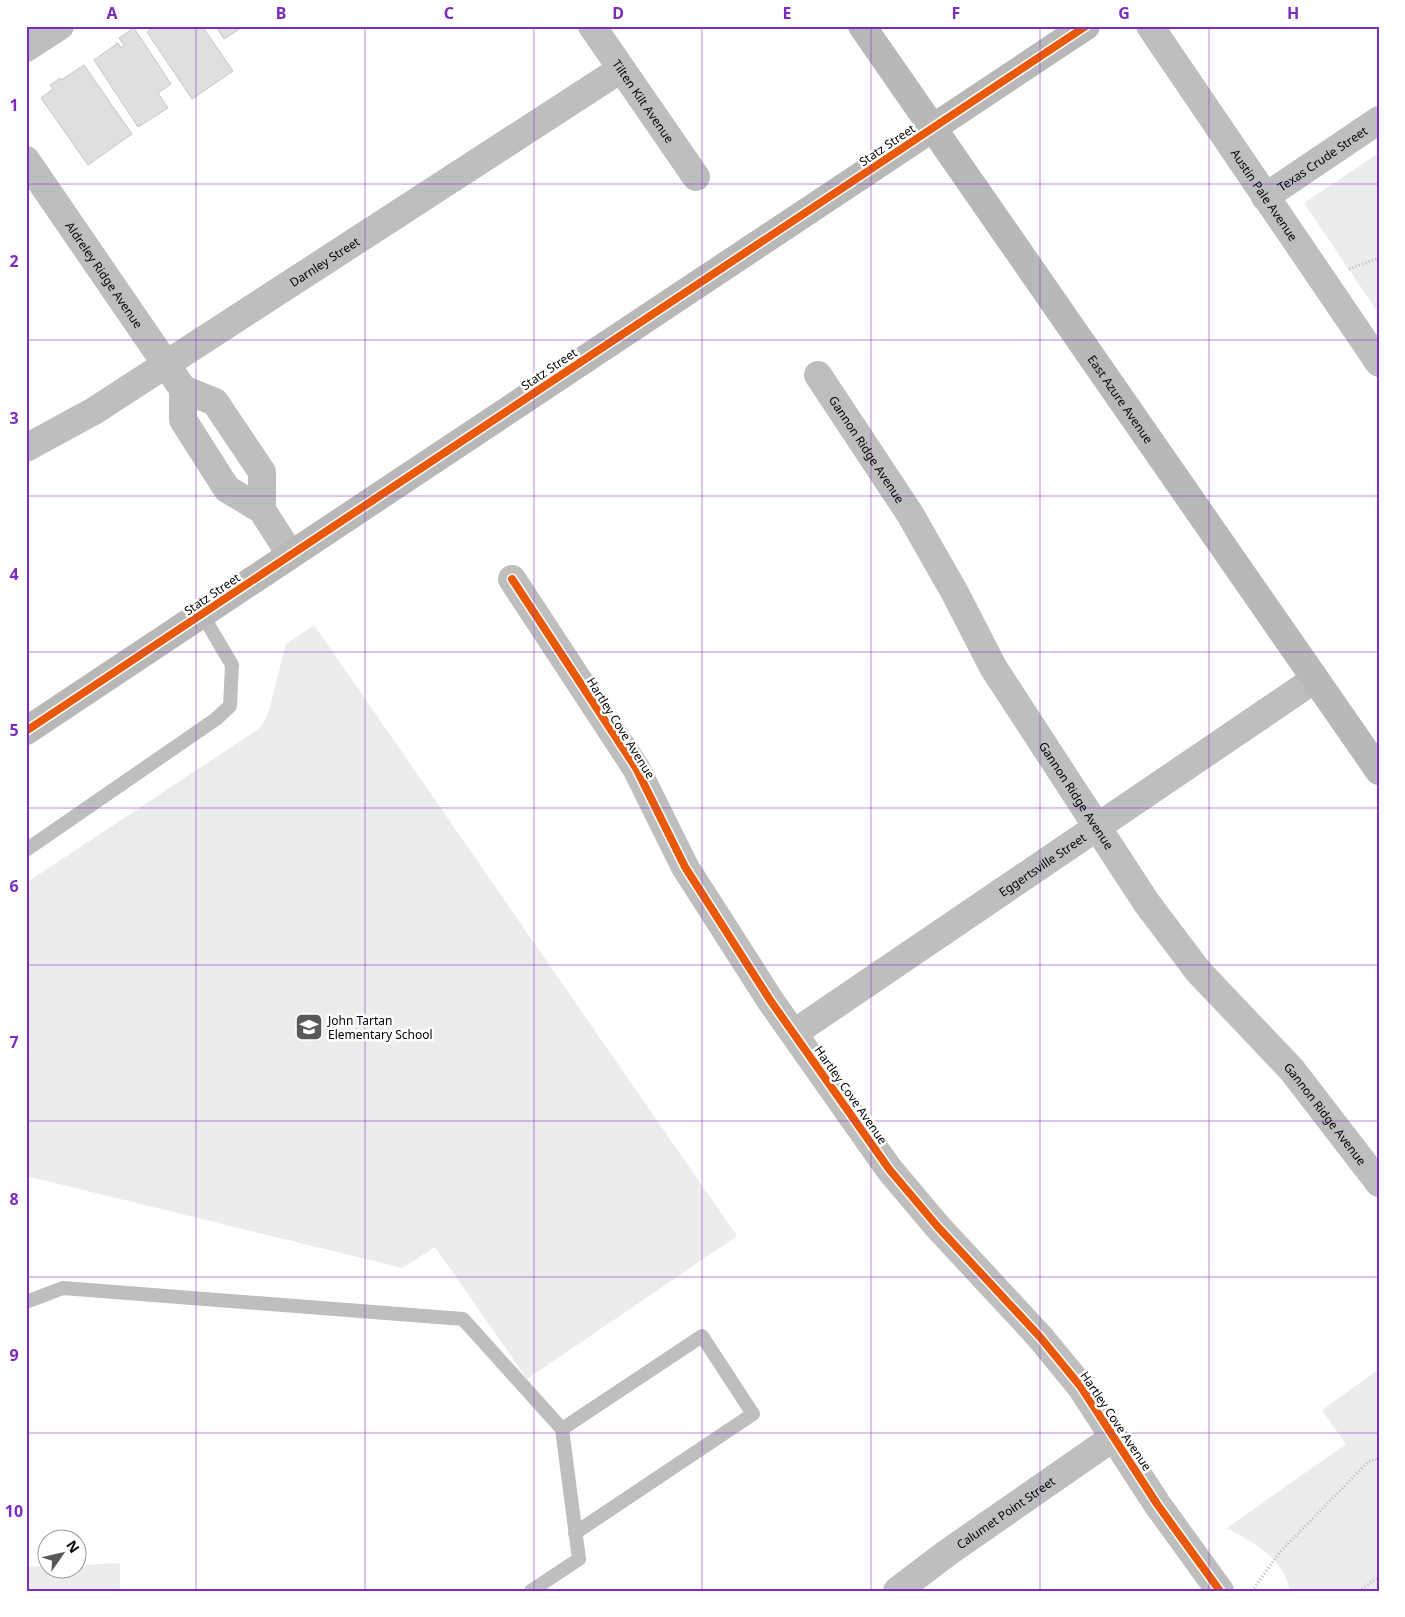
<svg xmlns="http://www.w3.org/2000/svg" width="1405" height="1617" font-family="'Noto Sans',sans-serif">
  <style>
    .green { fill: #ececec }
    .building { fill: #dfdfdf; stroke: #c7c7c7 }
    .lines { fill: none; stroke-linecap: round; stroke-linejoin: round }
    .path { stroke: #b9b9b9; stroke-width: 3; stroke-dasharray: 1 2.5; stroke-linecap: butt }
    .lane { stroke: #bebebe; stroke-width: 14 }
    .street { stroke: #bebebe; stroke-width: 28 }
    .secondary { stroke: #b8b8b8; stroke-width: 28 }
    .cycleway-casing { stroke: #fff; stroke-width: 11 }
    .cycleway { stroke: #e8590c; stroke-width: 8 }
    .grid { fill: none; stroke: #7b2cbf; stroke-width: 1; stroke-opacity: 0.55 }
    .labels { text-anchor: middle; dominant-baseline: central; stroke-width: 5; stroke-linejoin: round; paint-order: stroke }
    .street-label { font-size: 12px; fill: #000; stroke: #fff }
    .poi-label { font-size: 12px; fill: #000; stroke: #fff; text-anchor: start }
    .neatline { fill: none; stroke: #7b2cbf; stroke-width: 2 }
    .grid-label { font-size: 16px; text-anchor: middle; font-weight: bold; fill: #7b2cbf }
  </style>
  <rect width="100%" height="100%" fill="#fff"/>
  <g class="green">
    <path d="M1379,153V314L1304,203Z"/>
    <path d="M314,625L737,1236L527,1379L435,1247L402,1268L26,1176V883L260,728L267,717L286,644Z"/>
    <path d="M1379,1369V1591H1290C1284,1558 1254,1543 1227,1528L1346,1444L1322,1410Z"/>
    <path d="M120,1563V1591H26V1567L47,1566L48,1570H78V1565Z"/>
  </g>
  <g class="building">
    <path d="M155,26H202L233,71L192,99L147,32Z"/>
    <path d="M216,26H244L224,39Z"/>
    <path d="M134,28L171,84L158,93L168,108L138,127L94,60L118,43L121,48L124,45L119,38Z"/>
    <path d="M84,65L132,134L88,165L41,98L53,89L50,85L60,78L61,80Z"/>
  </g>
  <g class="lines">
    <g class="path">
      <path d="M1349,269L1379,258"/>
      <path d="M1252,1591L1280,1552L1368,1462L1375,1459L1379,1461"/>
      <path d="M1359,1591L1379,1577"/>
    </g>
    <g class="lane">
      <path d="M26,850L216,719L230,706L232,665L202,614"/>
      <path d="M26,1302L63,1288L463,1319L562,1429"/>
      <path d="M531,1591L579,1559L562,1429L702,1336L753,1414L575,1533"/>
    </g>
    <g class="street">
      <path id="s1" d="M592,26L696,177"/>
      <path id="s2" d="M1150,26L1379,363"/>
      <path d="M26,48L60,26"/>
      <path id="s3" d="M26,160L183,389L215,402L262,472V510"/>
      <path id="s4" d="M1265,197L1379,120"/>
      <path id="s5" d="M818,375L910,514L955,593L993,667L1146,902L1198,971L1292,1070L1379,1183"/>
      <path d="M183,389V420L227,489L262,510L290,554"/>
      <path id="s6" d="M26,448L94,411L621,69"/>
      <path d="M512,579L636,768L685,867L770,1000L889,1169L937,1226L1040,1337L1081,1387L1157,1504L1220,1591"/>
      <path id="s7" d="M794,1033L1315,679"/>
      <path id="s8" d="M897,1591L947,1553L1114,1437"/>
    </g>
    <g class="secondary">
      <path id="s9" d="M862,26L1379,771"/>
      <path d="M26,731L1086,26"/>
    </g>
    <g class="cycleway-casing">
      <g id="cycleway">
        <path d="M512,579L636,768L685,867L770,1000L889,1169L937,1226L1040,1337L1081,1387L1157,1504L1220,1591"/>
        <path d="M26,731L1086,26"/>
      </g>
    </g>
    <use href="#cycleway" class="cycleway"/>
  </g>
  <path class="grid" d="M196,26V1591M365,26V1591M534,26V1591M702,26V1591M871,26V1591M1040,26V1591M1209,26V1591M26,184H1379M26,340H1379M26,496H1379M26,652H1379M26,808H1379M26,965H1379M26,1121H1379M26,1277H1379M26,1433H1379"/>
  <defs>
    <g id="school-square" transform="scale(1.4375)"><rect x="-9" y="-9" width="18" height="18" rx="4" fill="#595959" stroke="#fff"/><path d="M0-5L7-2L0 1L-7-2ZM-4 1L0 2.5L4 1V4Q0 6-4 4Z" fill="#fff"/></g>
  </defs>
  <g fill-rule="evenodd">
    <use href="#school-square" x="309" y="1027"/>
  </g>
  <g class="labels">
    <g class="street-label">
      <text stroke="none"><textPath href="#s1" startOffset="91">Tilten Kilt Avenue</textPath></text>
      <text transform="translate(887 145) rotate(-34)">Statz Street</text>
      <text stroke="none"><textPath href="#s4" startOffset="69">Texas Crude Street</textPath></text>
      <text stroke="none"><textPath href="#s2" startOffset="204">Austin Pale Avenue</textPath></text>
      <text stroke="none"><textPath href="#s6" startOffset="352">Darnley Street</textPath></text>
      <text stroke="none"><textPath href="#s3" startOffset="139">Aldreley Ridge Avenue</textPath></text>
      <text transform="translate(549 369) rotate(-34)">Statz Street</text>
      <text stroke="none"><textPath href="#s9" startOffset="454">East Azure Avenue</textPath></text>
      <text stroke="none"><textPath href="#s5" startOffset="89">Gannon Ridge Avenue</textPath></text>
      <text transform="translate(212 594) rotate(-34)">Statz Street</text>
      <text transform="translate(621 728) rotate(58)">Hartley Cove Avenue</text>
      <text stroke="none"><textPath href="#s5" startOffset="494">Gannon Ridge Avenue</textPath></text>
      <text stroke="none"><textPath href="#s7" startOffset="300">Eggertsville Street</textPath></text>
      <text transform="translate(851 1095) rotate(55)">Hartley Cove Avenue</text>
      <text stroke="none"><textPath href="#s5" startOffset="899">Gannon Ridge Avenue</textPath></text>
      <text transform="translate(1116 1421) rotate(56)">Hartley Cove Avenue</text>
      <text stroke="none"><textPath href="#s8" startOffset="134">Calumet Point Street</textPath></text>
    </g>
    <g class="poi-label">
      <text x="328" y="1020">John Tartan<tspan x="328" dy="14">Elementary School</tspan></text>
    </g>
  </g>
  <rect width="1405" height="1617" fill="none" stroke="#ffffff" stroke-width="55"/>
  <g transform="translate(62 1554) rotate(56)"><circle r="24" fill="#ffffff" stroke="#999999"/>
  <path d="M0-4L9 19L0 12L-9 19Z" fill="#595959"/>
  <text y="-8" font-size="14" font-weight="bold" text-anchor="middle" fill="#000000">N</text>
  </g>
  <rect x="28" y="28" width="1350" height="1562" class="neatline"/>
  <g class="grid-label">
    <text x="112" y="19">A</text>
    <text x="281" y="19">B</text>
    <text x="449" y="19">C</text>
    <text x="618" y="19">D</text>
    <text x="787" y="19">E</text>
    <text x="956" y="19">F</text>
    <text x="1124" y="19">G</text>
    <text x="1293" y="19">H</text>
    <text x="14" y="111">1</text>
    <text x="14" y="267">2</text>
    <text x="14" y="424">3</text>
    <text x="14" y="580">4</text>
    <text x="14" y="736">5</text>
    <text x="14" y="892">6</text>
    <text x="14" y="1048">7</text>
    <text x="14" y="1205">8</text>
    <text x="14" y="1361">9</text>
    <text x="14" y="1517">10</text>
  </g>
</svg>
